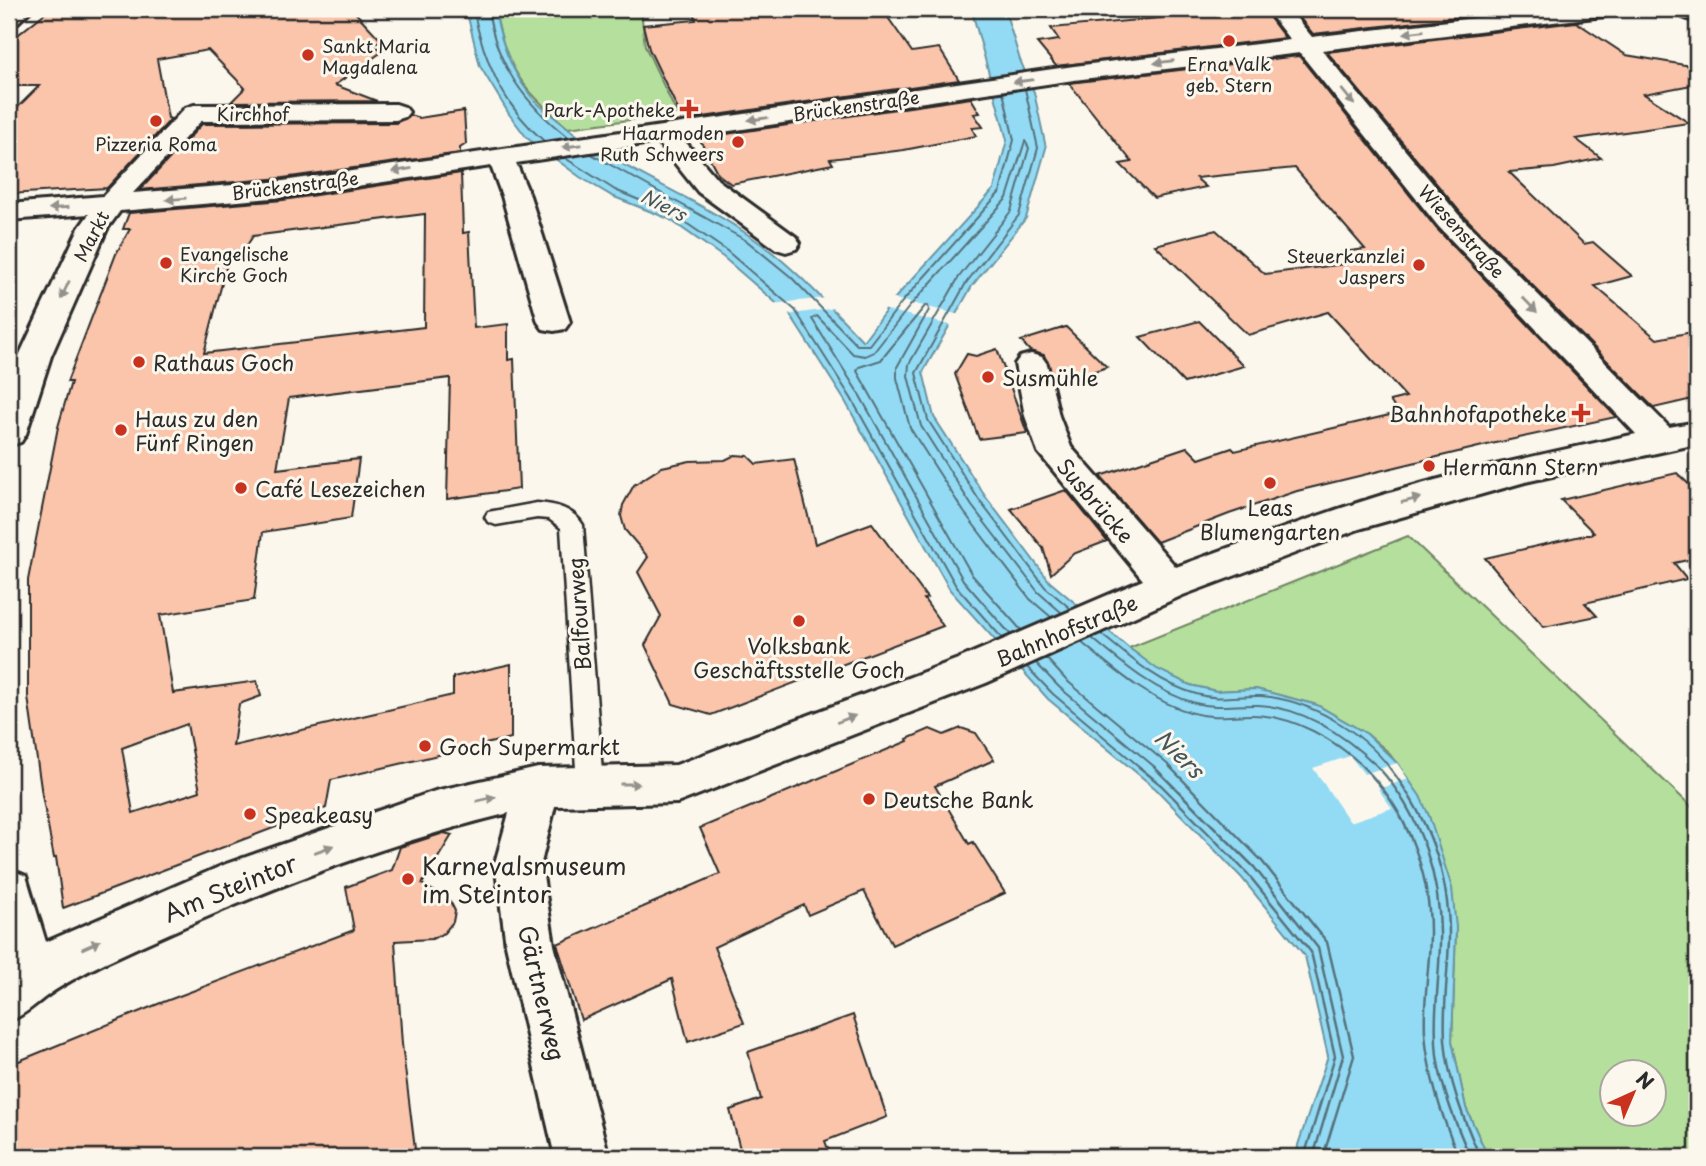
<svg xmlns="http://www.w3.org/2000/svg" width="1706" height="1166" font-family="'Playpen Sans',sans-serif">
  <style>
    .green { fill: #b4df9c; stroke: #708564; stroke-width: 2; fill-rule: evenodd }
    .water { fill: #93dbf4; stroke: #6995a4; stroke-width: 2 }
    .pier { fill: #fbf7ec }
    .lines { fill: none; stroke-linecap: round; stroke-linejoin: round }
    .shore-far1 { stroke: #55717b; stroke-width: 2 }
    .shore { stroke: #55717b; stroke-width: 2.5 }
    .building { fill: #fac5ab; stroke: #2b2b2b; stroke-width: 2; fill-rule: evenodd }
    .service-casing { stroke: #2b2b2b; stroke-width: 5 }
    .minor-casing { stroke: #2b2b2b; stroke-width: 6 }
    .service { fill: #fbf7ec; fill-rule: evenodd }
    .minor { fill: #fbf7ec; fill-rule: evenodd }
    .oneway { fill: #93918c }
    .poi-dot { fill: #c8321e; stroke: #fbf7ec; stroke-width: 2.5 }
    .labels { text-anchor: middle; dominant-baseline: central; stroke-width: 6; stroke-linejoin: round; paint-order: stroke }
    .far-poi-label { font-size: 18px; fill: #2b2b2b; stroke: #fbf7ec; text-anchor: end }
    .far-street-label { font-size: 18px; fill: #2b2b2b; stroke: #fbf7ec }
    .far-water-label { font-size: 19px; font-style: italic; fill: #45575d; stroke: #fbf7ec }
    .poi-label { font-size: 21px; fill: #2b2b2b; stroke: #fbf7ec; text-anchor: start }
    .street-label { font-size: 21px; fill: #2b2b2b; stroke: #fbf7ec }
    .water-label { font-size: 23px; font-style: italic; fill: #45575d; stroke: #fbf7ec }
    .near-poi-label { font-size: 24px; fill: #2b2b2b; stroke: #fbf7ec; text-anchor: start }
    .near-street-label { font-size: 24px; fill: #2b2b2b; stroke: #fbf7ec }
  </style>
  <rect width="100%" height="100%" fill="#fbf7ec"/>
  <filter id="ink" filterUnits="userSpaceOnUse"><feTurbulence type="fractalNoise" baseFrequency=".0143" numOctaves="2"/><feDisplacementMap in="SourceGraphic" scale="14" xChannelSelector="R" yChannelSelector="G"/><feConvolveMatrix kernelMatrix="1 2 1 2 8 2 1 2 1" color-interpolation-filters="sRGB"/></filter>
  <g filter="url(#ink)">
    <g class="green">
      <path d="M495,9H641L645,46L677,114L568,128C523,90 505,68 495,9Z"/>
      <path d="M1408,536L1697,812V1157H1488L1466,1108L1452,1041L1456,928L1429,816L1408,779L1388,752L1367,734L1317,705L1256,689L1216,691L1190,685L1157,670L1129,648ZM1612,1072H1654V1114H1612Z"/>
    </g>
    <path class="water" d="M466,9H495C500,40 511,71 531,96C538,106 550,113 559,121C617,170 689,193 750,236C792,264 828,305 863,341L896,297L994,189L1007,140L973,15L969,9H1000L1007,17L1020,60L1034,92L1046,148L1026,218L972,286L923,372L934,417L985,496L1050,582L1129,648L1157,669L1190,685L1216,691L1256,689L1317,705L1367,734L1397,763L1420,796L1429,816L1452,888L1456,928L1452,1041L1466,1108L1488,1157H1297L1298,1145L1328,1056L1305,956L1242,878L1156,789L1048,699L950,590L845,401L790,315L723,257L669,219L612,196L580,177L527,138L509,114L480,66Z"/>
    <g class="pier">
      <path d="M826,298L836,308L785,315L772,304Z"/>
      <path d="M891,298L960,315L954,326L883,309Z"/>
      <path d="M1350,756L1364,774L1397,763L1408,779L1378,789L1392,808L1350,822L1313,768Z"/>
    </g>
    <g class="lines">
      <g class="shore-far1">
        <path d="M473,9C484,61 503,106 544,141"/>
        <path d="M488,9C496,65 525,104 569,138"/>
        <path d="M1025,89L1038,148L1019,215L966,283L916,373L928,420L979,500L1045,587L1071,609"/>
        <path d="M591,154L747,241L791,277L857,345H869L902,302L1000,192L1014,140L1003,92"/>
        <path d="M565,158L615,190L673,214L727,251L795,310L851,398L956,586L1002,638"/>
        <path d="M1021,630L972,575L857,371L859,367L881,360L925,306H928L929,310L897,367V378L910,428L964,512L1030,599L1051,617"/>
        <path d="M1101,634C1130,658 1160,684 1196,694C1218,701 1239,695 1261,696C1309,700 1361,730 1390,768"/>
        <path d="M1011,635L963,580L859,394L812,319L817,316L853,354L865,356L874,352L909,307L1007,198L1025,141L1029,148L1011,211L959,277L909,364L908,376L921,426L972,506L1038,592L1062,613"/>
        <path d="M1092,638C1123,664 1155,692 1195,703C1217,709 1237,704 1259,705C1306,708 1347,737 1379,768"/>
        <path d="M1081,642C1115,670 1149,701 1193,713C1213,719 1231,715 1251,715C1293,715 1336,740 1365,768"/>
        <path d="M1046,658L1066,680L1172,768"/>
        <path d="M1036,663L1059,687L1156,768"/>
        <path d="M1027,667L1053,694L1141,768"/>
      </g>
      <g class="shore">
        <path d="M1139,767L1161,785L1247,873L1311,952L1335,1056L1304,1157"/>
        <path d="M1154,767L1254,867L1318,948L1343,1056L1313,1157"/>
        <path d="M1170,767L1261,860L1327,942L1354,1056L1323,1157"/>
        <path d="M1363,767C1406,808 1430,872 1430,932C1430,966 1423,999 1425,1033C1428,1076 1442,1118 1459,1157"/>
        <path d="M1378,767C1421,814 1442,880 1440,944C1439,981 1433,1019 1437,1056C1442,1091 1456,1124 1470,1157"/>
        <path d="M1389,767C1428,817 1450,875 1449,939C1448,973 1443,1006 1445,1040C1448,1081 1464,1120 1480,1157"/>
      </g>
    </g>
    <g class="building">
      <path d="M50,9H352L381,40L370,47L386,49L335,85L377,101L231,102L245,88L208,50L157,59L168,118L171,119L107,188L9,194V116L39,86H9V42Z"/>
      <path d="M692,9H882L912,52L939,48L959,80L689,119L685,113L680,114L649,49L643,25L696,20Z"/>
      <path d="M1151,9H1263L1285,38L1056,66L1037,43L1059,40L1051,28L1160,18Z"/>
      <path d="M1292,9H1530L1313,34Z"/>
      <path d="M1576,22L1626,55L1697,67V84L1644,94L1689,123L1576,139L1601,158L1554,168L1509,172L1584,244L1593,242L1632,276L1595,286L1657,339L1697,331V398L1654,408L1460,212L1327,52Z"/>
      <path d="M1299,56L1436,228L1616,417L1491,444L1297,491L1229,514L1157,542L1100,476L1187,447L1199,459L1232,448L1235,451L1398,413L1390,401L1406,397L1328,312L1248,335L1155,245L1216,230L1265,274L1353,263L1343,252L1365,249L1295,168L1196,178L1206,187L1154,198L1120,164L1132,162L1069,83Z"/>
      <path d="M971,98L980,113L974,114L983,127L972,128L976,136L904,150L830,159L833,164L731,184L718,174L699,138Z"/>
      <path d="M464,111L466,144L460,148V153L283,178L140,190L202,124L396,123L410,115L419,118Z"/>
      <path d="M461,173L463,233L469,232L474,328L508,324V360L514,359L519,489L447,499L450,378L289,398L277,469L359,459L351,518L263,532L254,600L160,615L173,693L257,681L261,696L239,704L233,746L453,695V677L511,664V738L331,780L326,808L63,908L56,857L54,858L42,795L28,697V580L58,427L71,382H67L116,254L130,229H123L129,213L283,200ZM425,214L424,327L204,353L229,256L233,255L234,251L244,250L253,236ZM187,724L200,791L133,813L122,748Z"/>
      <path d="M1199,321L1244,366L1184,383L1140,337Z"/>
      <path d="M1066,327L1107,367L1059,383L1052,376L1044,355L1030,351L1021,341Z"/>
      <path d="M997,349L1027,433L979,439L955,374L967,354L976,356Z"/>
      <path d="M735,455L748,456L756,464L794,459L815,544L872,523L927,598L924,599L943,626L711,715L673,704L645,645L661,616L638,572L648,557L625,530L621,516L623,505L634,485L662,467L690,461L725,460Z"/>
      <path d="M1677,473L1697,492V558L1674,563L1687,579L1585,603L1597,616L1544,627L1485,558L1594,533L1561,500Z"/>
      <path d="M1066,490L1107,541L1073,554L1051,574L1043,548L1011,509Z"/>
      <path d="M961,728L976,733L994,760L935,786L969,844L973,842L1005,893L892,945L864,891L808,915L804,905L714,947L744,1023L688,1042L672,979L581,1020L557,944L720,874L700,828L908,741L907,739L930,729L944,735Z"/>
      <path d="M444,833L452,835L422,884L450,901L455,911L453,922L444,933L432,939L395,941L402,1044L416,1157H9V1065L158,1004L354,930L346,887L392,870L400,847Z"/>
      <path d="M853,1015L887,1117L825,1141L831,1157H742L730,1110L761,1099L748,1052Z"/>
    </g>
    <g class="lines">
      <g class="service-casing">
        <path id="service" d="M537,503C554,504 574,509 583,525L603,785L599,793L590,796L581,793L577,785L561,528L549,519L537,518L496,525L488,522L485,517L488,512Z"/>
      </g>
      <g class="minor-casing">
        <g id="minor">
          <path d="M9,9H32L17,23L9,25Z"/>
          <path d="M1266,9H1289L1312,37L1550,9H1614L1611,14L1603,16L1322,50L1458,214L1669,427L1697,422V444L1525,482L1359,529L1183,595L986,683L677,803L555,806L541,863L554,945L609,1157H555L506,945L495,863L509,813C369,847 234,902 104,963C86,972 65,983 48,995C34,1005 25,1015 9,1021V869L26,876L46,942L226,864L435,791L538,768L676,765L958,659L1143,580L1038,452L1025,416L1015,364L1020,357L1031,354L1042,357L1047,364L1059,416L1071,447L1176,567C1251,540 1326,511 1403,489C1479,467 1558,451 1636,434L1438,226L1300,53L1074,80L682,138L718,180L796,237L800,243L796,249L786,252L776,249L698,192L658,142L516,163L530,196L570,322L565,329L554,331L543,329L538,322L502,196L491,166L283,197L120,211L107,229L51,356L26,434L21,442L9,446V385L19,356L79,228L89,214L9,220V204L103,196L185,108L194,105L396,104L405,107L409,112L405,117L396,120L201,121L133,193L283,181L1074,66L1290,40Z"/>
          <path d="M1673,9H1697V23L1676,14Z"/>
        </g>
      </g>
      <use href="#service" class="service"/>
      <use href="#minor" class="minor"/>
    </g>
    <defs><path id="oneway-solid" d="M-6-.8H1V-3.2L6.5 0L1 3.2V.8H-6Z" transform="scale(1.75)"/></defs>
    <g class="oneway">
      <use href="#oneway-solid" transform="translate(1414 32) rotate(173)"/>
      <use href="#oneway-solid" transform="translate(1164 62) rotate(173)"/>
      <use href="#oneway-solid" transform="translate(1023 81) rotate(172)"/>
      <use href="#oneway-solid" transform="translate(1348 97) rotate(51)"/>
      <use href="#oneway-solid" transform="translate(758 119) rotate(172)"/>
      <use href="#oneway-solid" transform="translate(572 146) rotate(172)"/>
      <use href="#oneway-solid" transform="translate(402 170) rotate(171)"/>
      <use href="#oneway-solid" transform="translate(176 199) rotate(175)"/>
      <use href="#oneway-solid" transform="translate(59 208) rotate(176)"/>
      <use href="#oneway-solid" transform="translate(65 290) rotate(115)"/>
      <use href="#oneway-solid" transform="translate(1530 305) rotate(46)"/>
      <use href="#oneway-solid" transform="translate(1411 500) rotate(-15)"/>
      <use href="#oneway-solid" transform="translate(846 719) rotate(-21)"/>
      <use href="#oneway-solid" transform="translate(630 784)"/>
      <use href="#oneway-solid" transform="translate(486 799) rotate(-13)"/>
      <use href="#oneway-solid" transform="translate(324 849) rotate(-20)"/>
      <use href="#oneway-solid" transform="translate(91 945) rotate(-24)"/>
    </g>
  </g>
  <g class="poi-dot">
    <circle cx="1229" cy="41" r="7"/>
    <circle cx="308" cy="55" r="7"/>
    <path d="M685.5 98.5h7v7h7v7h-7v7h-7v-7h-7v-7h7z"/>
    <circle cx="156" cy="121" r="7"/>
    <circle cx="738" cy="142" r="7"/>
    <circle cx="166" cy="263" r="7"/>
    <circle cx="1419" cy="265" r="7"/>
    <circle cx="139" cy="362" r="7"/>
    <circle cx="988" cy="377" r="7"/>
    <path d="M1577.5 402.5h7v7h7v7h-7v7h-7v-7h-7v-7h7z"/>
    <circle cx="121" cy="430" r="7"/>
    <circle cx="1429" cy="466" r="7"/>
    <circle cx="1270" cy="483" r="7"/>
    <circle cx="241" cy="488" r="7"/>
    <circle cx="799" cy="621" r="7"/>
    <circle cx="425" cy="746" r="7"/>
    <circle cx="869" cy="799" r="7"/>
    <circle cx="250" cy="814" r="7"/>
    <circle cx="408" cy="879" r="7"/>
  </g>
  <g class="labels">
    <g class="far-poi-label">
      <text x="322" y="45" text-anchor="start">Sankt Maria<tspan x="322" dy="21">Magdalena</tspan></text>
      <text x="1229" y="63" text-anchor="middle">Erna Valk<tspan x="1229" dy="21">geb. Stern</tspan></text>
      <text x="675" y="109">Park-Apotheke</text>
      <text x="724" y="132">Haarmoden<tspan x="724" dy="21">Ruth Schweers</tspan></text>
      <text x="156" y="143" text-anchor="middle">Pizzeria Roma</text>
      <text x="180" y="253" text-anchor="start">Evangelische<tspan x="180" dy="21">Kirche Goch</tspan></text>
      <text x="1405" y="255">Steuerkanzlei<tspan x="1405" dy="21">Jaspers</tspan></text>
    </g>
    <g class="far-street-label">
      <text transform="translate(856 105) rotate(-8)">Brückenstraße</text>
      <text x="253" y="113">Kirchhof</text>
      <text transform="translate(295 185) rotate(-7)">Brückenstraße</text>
      <text transform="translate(1462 231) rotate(48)">Wiesenstraße</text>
      <text transform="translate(91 236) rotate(-63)">Markt</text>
    </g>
    <g class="far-water-label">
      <text transform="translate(664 204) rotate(27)">Niers</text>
    </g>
    <g class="poi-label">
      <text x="153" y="362">Rathaus Goch</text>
      <text x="1002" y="377">Susmühle</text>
      <text x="1567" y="413" text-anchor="end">Bahnhofapotheke</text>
      <text x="135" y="418">Haus zu den<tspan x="135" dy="24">Fünf Ringen</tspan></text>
      <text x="1443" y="466">Hermann Stern</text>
      <text x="255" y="488">Café Lesezeichen</text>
      <text x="1270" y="507" text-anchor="middle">Leas<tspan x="1270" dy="24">Blumengarten</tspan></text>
      <text x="799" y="645" text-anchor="middle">Volksbank<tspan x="799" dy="24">Geschäftsstelle Goch</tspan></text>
      <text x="439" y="746">Goch Supermarkt</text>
      <text x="883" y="799">Deutsche Bank</text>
      <text x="264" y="814">Speakeasy</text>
    </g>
    <g class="street-label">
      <text transform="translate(1096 500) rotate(49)">Susbrücke</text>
      <text transform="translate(578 614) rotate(-94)">Balfourweg</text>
      <text transform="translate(1066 630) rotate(-23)">Bahnhofstraße</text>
    </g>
    <g class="water-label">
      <text transform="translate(1180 753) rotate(45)">Niers</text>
    </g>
    <g class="near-poi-label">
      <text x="422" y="865">Karnevalsmuseum<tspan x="422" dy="28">im Steintor</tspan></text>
    </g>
    <g class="near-street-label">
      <text transform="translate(230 887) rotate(-22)">Am Steintor</text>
      <text transform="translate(543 993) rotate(77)">Gärtnerweg</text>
    </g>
  </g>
  <rect width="1706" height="1166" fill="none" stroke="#fbf7ec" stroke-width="35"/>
  <rect x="18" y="18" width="1671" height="1131" fill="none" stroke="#2b2b2b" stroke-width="2.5" filter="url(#ink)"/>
  <g transform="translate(1633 1093) rotate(44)"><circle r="33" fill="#fbf7ec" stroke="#a8a59f" stroke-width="2"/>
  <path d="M0-5L12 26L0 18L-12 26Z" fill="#c8321e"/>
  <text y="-10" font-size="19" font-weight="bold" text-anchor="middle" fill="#2b2b2b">N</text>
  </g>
</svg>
